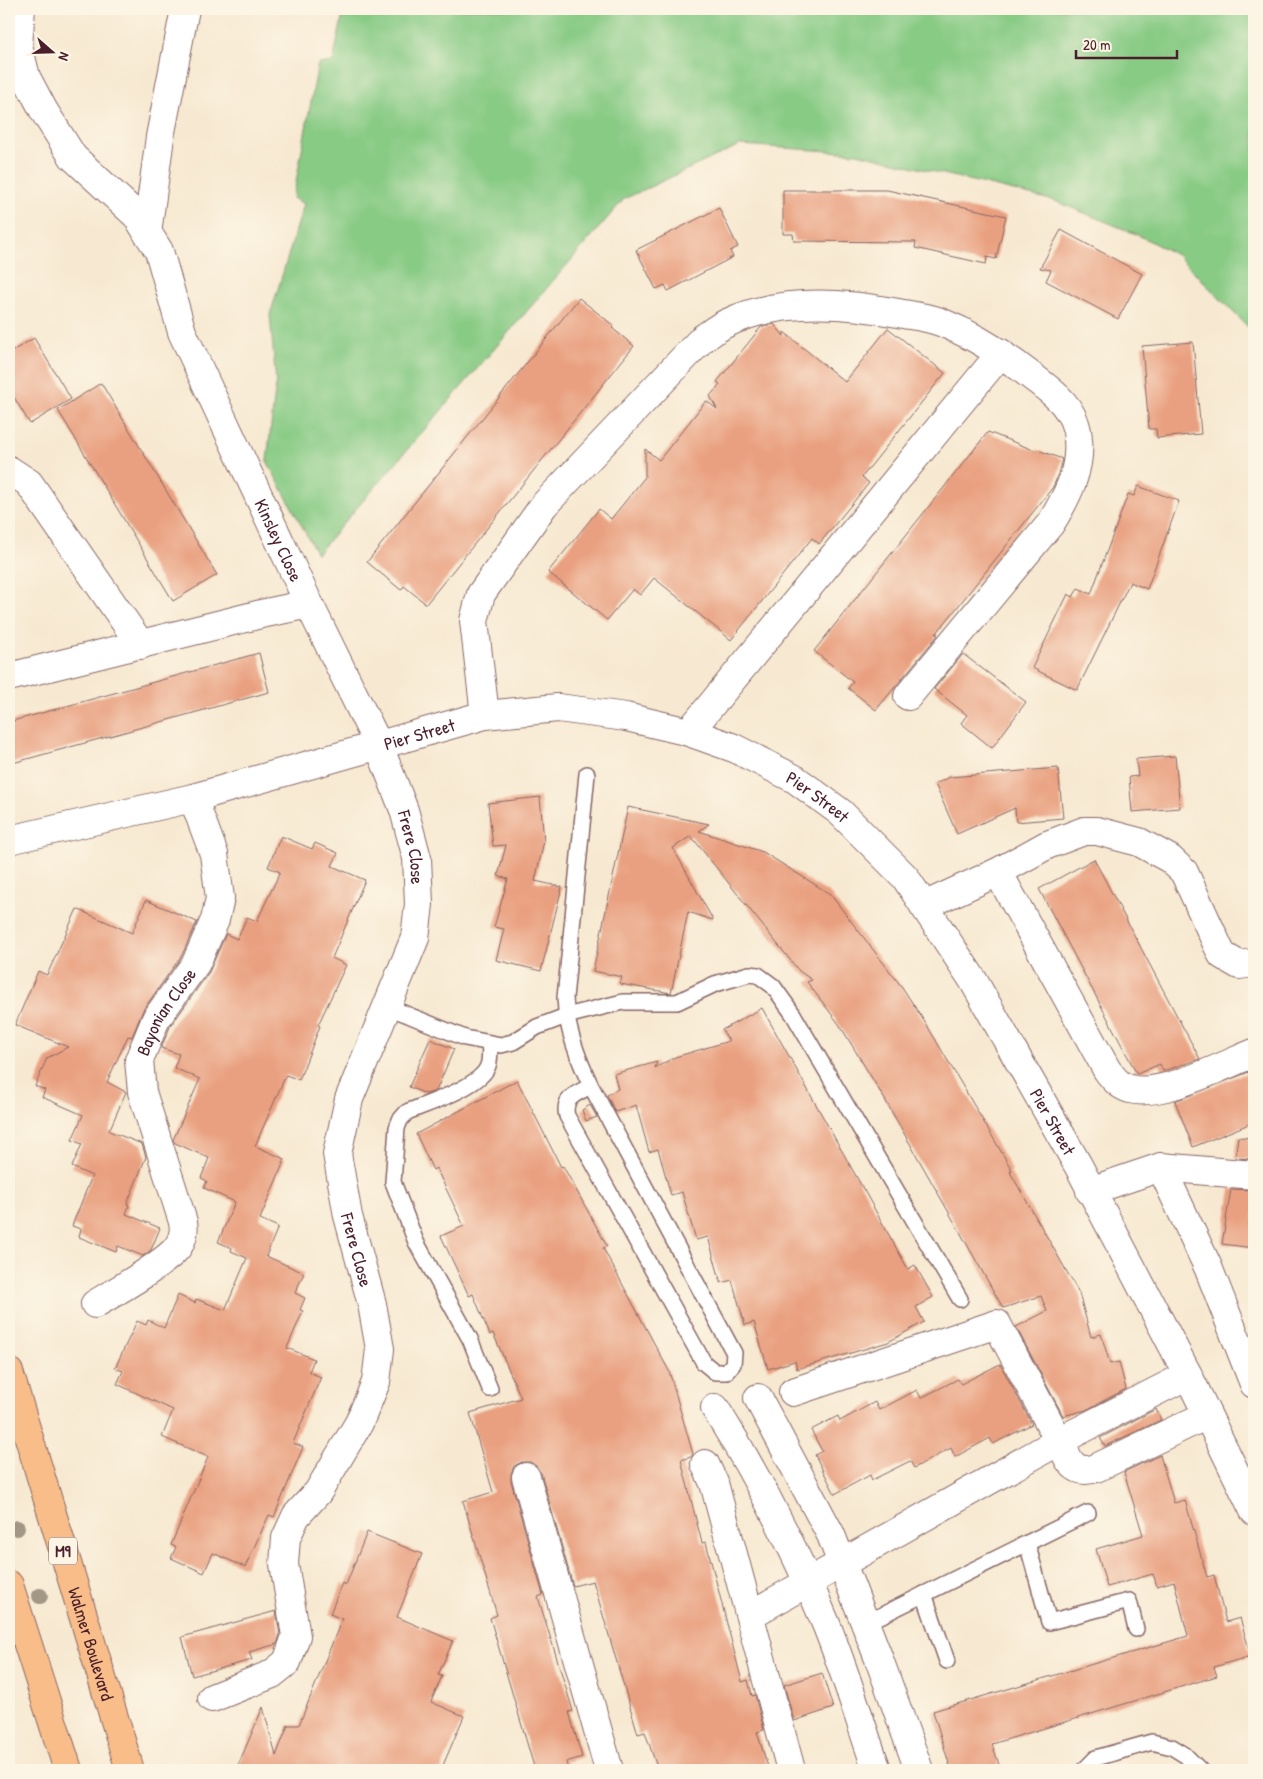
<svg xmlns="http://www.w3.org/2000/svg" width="1263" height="1779" font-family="'Patrick Hand',sans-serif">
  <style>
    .green { fill: #88cb85; stroke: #697558 }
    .building { fill: #e9a080 }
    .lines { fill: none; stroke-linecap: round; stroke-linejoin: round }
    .lane-casing { stroke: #876665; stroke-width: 18 }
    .street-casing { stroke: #876665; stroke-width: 30 }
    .primary-casing { stroke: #876665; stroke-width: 30 }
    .lane { stroke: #fff; stroke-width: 15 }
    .street { stroke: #fff; stroke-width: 28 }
    .primary { stroke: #f8bd89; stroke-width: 28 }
    .tree { fill: #a29685 }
    .labels { text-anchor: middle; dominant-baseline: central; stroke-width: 4.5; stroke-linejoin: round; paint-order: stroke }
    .shield { fill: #fcf5e5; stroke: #7f5f63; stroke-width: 1 }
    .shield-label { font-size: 16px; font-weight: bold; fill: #4a1f2b }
    .street-label { font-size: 18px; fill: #4a1f2b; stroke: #fcf5e5 }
  </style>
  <rect width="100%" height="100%" fill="#fcf5e5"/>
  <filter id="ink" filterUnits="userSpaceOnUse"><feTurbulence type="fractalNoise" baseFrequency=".02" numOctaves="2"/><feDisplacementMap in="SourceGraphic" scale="10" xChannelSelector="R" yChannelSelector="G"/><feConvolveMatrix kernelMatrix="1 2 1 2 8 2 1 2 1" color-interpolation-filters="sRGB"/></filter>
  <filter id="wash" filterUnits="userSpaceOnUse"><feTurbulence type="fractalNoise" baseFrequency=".0096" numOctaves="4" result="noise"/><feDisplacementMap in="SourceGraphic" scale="20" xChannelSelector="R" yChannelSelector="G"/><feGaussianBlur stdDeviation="1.12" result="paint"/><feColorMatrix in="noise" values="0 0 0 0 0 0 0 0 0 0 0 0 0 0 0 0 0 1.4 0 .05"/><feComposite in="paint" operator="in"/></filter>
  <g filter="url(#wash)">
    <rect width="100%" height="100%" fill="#f7e9d1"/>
    <path class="green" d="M344,9H1254V333L1177,255L1136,234L1055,201L857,153L740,145L624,199L317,554L267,461L276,382L270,315L304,204L293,198L318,64L333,62Z"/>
    <g id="blocks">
      <g class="building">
        <path d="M783,190H887L1006,216L996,259L987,257L986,264L915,248L916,242L794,241L793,234H783Z"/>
        <path d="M719,208L738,247L730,251L733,257L668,291L665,285L656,289L636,250Z"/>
        <path d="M1061,230L1142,274L1118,319L1046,281L1051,270L1040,268Z"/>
        <path d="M579,298L614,326L612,328L634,346L426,604L404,586L401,590L367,562Z"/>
        <path d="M774,324L784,336V332L845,382L888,328L945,373L862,477L869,483L819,544L812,538L731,640L654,578L640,595L633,589L607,620L548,572L599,509L611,519L645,477V449L659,460L706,401L717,409L710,396L720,384L717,382L761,327Z"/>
        <path d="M34,338L71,399L30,424L9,389V353Z"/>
        <path d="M1193,342L1201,434L1157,438L1156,429H1149L1142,346Z"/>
        <path d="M101,383L217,575L173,601L58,410Z"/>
        <path d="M988,432L1036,451L1038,450L1062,459L1057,478L1053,487L936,634L938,635L876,710L848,688L853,682L814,651Z"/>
        <path d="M1138,486L1179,501L1147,589L1130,582L1077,690L1032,668L1068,594L1073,597L1078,588L1091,594L1128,494L1134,496Z"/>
        <path d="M259,653L269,692L9,764V722Z"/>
        <path d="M963,654L1026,702L992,748L961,723L967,715L934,689Z"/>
        <path d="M1175,756L1180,808L1132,812L1129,777L1138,776L1136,759Z"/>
        <path d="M1058,768L1063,818L1016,822L1015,808L957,834L935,784L950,777Z"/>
        <path d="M540,797L544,841L535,881L562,887L541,971L496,960L504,929L494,927L508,879L498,876L506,845L493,846L488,803Z"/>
        <path d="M628,807L709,824L699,831L763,852L830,894L902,987L928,1027L1012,1170L1010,1172L1079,1293L1091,1337L1101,1334L1110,1364L1119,1362L1126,1389L1086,1410L1063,1416L1016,1327L1047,1311L1041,1296L1003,1308L884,1098L839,1024L807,982L812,980L799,971L691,836L673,848L713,920L688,912L671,993L620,984L622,977L593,971Z"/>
        <path d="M281,836L312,849L315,843L338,853L332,866L365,880L332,958L346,965L318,1025L320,1026L299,1080L286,1075L255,1146L285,1159L260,1219L278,1227L266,1256L304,1273L295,1293L305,1298L300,1310L303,1311L287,1348L314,1359L309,1372L321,1377L293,1443L303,1447L274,1517L269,1515L245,1567L213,1553L204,1573L171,1558L176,1547L171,1545L208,1457L162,1437L173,1410L117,1384L123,1371L115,1368L137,1321L146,1325L148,1320L164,1328L178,1295L195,1303L196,1299L225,1310L247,1258L231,1251L232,1248L218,1242L235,1202L204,1188L207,1181L201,1178L209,1158L175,1143L173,1140L200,1079L174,1068L179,1054L161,1048L170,1027L209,972L226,934L237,939L247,917L257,921L280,872L268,867Z"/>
        <path d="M1094,859L1160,984L1200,1059L1163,1071L1160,1064L1137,1074L1072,951L1039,889Z"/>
        <path d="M146,900L197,922L182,955L143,1010L132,1037L128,1036L107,1082L126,1092L109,1131L142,1144L146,1157L127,1204L129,1205L126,1214L160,1228L151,1250L143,1256L118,1246L116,1252L79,1237L81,1229L72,1226L92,1176L72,1167L82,1144L72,1140L83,1115L42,1097L45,1090L35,1086L47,1058L68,1047L15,1025L38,971L47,975L77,909L132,933Z"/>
        <path d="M762,1008L908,1269L915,1265L933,1297L916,1307L924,1322L888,1342L797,1369L795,1361L768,1369L754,1322L745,1325L732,1280L721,1283L708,1237L696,1240L682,1192L671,1195L658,1149L649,1152L636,1105L615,1112L607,1095L618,1089L614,1074L657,1062L655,1068L675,1057L729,1041L722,1030Z"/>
        <path d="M430,1039L454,1049L436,1091L426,1094L409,1087Z"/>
        <path d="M1254,1070V1122L1193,1147L1175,1101Z"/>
        <path d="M517,1080L561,1167L563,1166L607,1246L603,1248L669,1371L693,1454L691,1457L681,1460L702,1543L706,1542L742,1682L748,1680L752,1696L755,1695L764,1730L757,1732L769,1770H658L645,1732L638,1734L593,1581L573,1586L541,1473L536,1466L530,1462H522L514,1466L511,1474V1481L543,1595L538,1597L573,1711L569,1712L582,1757L566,1762L568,1770H535L490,1618L497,1615L463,1501L493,1492L470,1413L521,1398L493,1333L490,1335L473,1294L469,1296L441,1236L464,1226L436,1168L433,1170L416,1134Z"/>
        <path d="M590,1105L597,1117L586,1121L582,1110Z"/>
        <path d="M1238,1137L1254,1138V1159L1235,1158Z"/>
        <path d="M1231,1189L1254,1190V1248L1222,1244Z"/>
        <path d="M1000,1364L1032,1424L993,1444L990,1438L955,1457L951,1448L914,1468L910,1461L872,1480L870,1475L835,1494L815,1455L822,1451L811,1430L838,1416L840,1421L875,1402L879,1410L917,1390L921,1398L958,1379L961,1384Z"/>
        <path d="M1156,1409L1161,1420L1105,1446L1100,1438Z"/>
        <path d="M1160,1455L1174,1503L1185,1500L1207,1577L1214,1575L1226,1622L1240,1618L1251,1656L1214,1667L1217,1676L992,1744L1001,1770H951L933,1711L1188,1636L1174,1581L1157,1586L1153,1574L1107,1587L1096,1549L1143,1535L1124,1472Z"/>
        <path d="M367,1532L422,1554L397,1617L453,1641L438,1675L442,1676L431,1702L464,1716L441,1770H236L263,1707L276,1756L288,1725H299L342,1619L330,1614L342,1583L346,1585Z"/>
        <path d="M276,1611L280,1635L277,1644L249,1652L252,1660L192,1676L182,1637Z"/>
        <path d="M822,1673L833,1708L794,1721L784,1685Z"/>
      </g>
    </g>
  </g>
  <g filter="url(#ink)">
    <use href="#blocks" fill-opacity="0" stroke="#876665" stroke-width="1"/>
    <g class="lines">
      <g class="lane-casing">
        <g id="lane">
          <path d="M587,774L565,998C566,1028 578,1059 591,1086L734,1353L733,1364L726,1372H715L704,1363L567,1116C562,1098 577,1093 591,1086"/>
          <path d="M386,1006L465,1038L501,1045L513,1042L537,1027L566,1016L623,1002H677L715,984L749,974L758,975L773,986L793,1014L960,1299"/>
          <path d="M490,1044C489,1052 491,1061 487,1068C478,1087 427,1104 407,1112L400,1120L397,1128L393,1182L416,1242L470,1339L490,1389"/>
          <path d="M1027,1543L1049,1622L1129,1601L1136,1629"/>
          <path d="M924,1594L947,1661"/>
          <path d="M864,1624L1088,1513"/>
          <path d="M1084,1770L1096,1758L1152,1742L1172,1747L1185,1755L1200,1770"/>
        </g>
      </g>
      <g class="street-casing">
        <g id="street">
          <path id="s1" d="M21,9L18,45L26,77L44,111L73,157L137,216L159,251L182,332L309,604L379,746L404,810L417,858L419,904L415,938L349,1099L337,1154L348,1216L372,1304L380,1349L376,1382L359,1423L318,1492L296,1516L286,1538L284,1564L296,1636L287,1662L272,1674L212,1698"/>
          <path d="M147,233L160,137L185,9"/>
          <path d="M9,470L29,483L141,645"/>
          <path d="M9,677L261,614L309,604"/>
          <path d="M485,715L474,621L481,594L544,505L702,339C710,334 718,327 727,323C779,298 843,302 898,313C913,316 929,317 943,323C975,336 1003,354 1030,375C1053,392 1076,408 1078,439C1081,470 1067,497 1051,523L908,696"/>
          <path d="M689,732L1001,353"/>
          <path id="s2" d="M9,840L193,798L485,715L558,708L626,717L689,732L734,748L795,779L840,812L905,877L973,980L1079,1167L1188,1375L1254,1511"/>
          <path d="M998,872L1107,1070C1113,1078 1119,1086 1130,1089C1160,1098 1224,1065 1254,1053"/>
          <path d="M924,906L998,872L1047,845L1084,831H1097L1139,842L1170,859L1184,872L1222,955L1239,965L1254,963"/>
          <path d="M1161,1167L1208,1267L1254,1384"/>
          <path d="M1090,1191L1161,1167L1254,1175"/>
          <path id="s3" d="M95,1304C115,1292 164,1264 177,1248C182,1241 185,1231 183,1222L142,1092L139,1060L156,1019L196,963L215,920L220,898L214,854L193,798"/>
          <path d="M793,1392L997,1324L1069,1460C1076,1470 1084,1472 1096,1468L1207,1415"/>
          <path d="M758,1398L831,1535L879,1659L919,1770"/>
          <path d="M715,1408C758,1477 795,1549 826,1624C845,1671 860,1722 877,1770"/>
          <path d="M705,1464L714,1483L791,1770"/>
          <path d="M526,1477L609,1770"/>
          <path d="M750,1615L1059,1441L1188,1375"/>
        </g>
      </g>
      <g class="primary-casing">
        <g id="primary">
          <path id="s4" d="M9,1372L130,1770"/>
          <path d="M9,1585L68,1770"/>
        </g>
      </g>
      <use href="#lane" class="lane"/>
      <use href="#street" class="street"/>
      <use href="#primary" class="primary"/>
    </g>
    <g class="tree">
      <circle cx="17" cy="1528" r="8"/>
      <circle cx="40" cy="1596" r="8"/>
    </g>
  </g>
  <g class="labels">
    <rect class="shield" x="49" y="1537.5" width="28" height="27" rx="4"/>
    <g class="shield-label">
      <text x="63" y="1551">M9</text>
    </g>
    <g class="street-label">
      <text stroke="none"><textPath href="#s1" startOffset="604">Kinsley Close</textPath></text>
      <text stroke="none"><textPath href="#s2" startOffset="424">Pier Street</textPath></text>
      <text stroke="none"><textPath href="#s2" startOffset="844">Pier Street</textPath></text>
      <text stroke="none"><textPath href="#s1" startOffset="940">Frere Close</textPath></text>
      <text stroke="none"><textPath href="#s3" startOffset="351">Bayonian Close</textPath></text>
      <text stroke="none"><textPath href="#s2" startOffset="1249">Pier Street</textPath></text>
      <text stroke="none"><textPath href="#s1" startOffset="1360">Frere Close</textPath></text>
      <text stroke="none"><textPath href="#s4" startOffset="284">Walmer Boulevard</textPath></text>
    </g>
  </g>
  <rect width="1263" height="1779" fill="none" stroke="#fcf5e5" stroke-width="30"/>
  <g transform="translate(52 52) rotate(110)" stroke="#fcf5e5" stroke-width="4" paint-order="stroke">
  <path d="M0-4L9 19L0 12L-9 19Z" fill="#4a1f2b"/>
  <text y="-8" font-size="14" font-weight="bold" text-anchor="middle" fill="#4a1f2b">N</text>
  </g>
  <path d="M1076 50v8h101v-8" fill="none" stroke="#4a1f2b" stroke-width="2.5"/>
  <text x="1083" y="50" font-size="15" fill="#4a1f2b" stroke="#fcf5e5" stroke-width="4" paint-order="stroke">20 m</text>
</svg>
